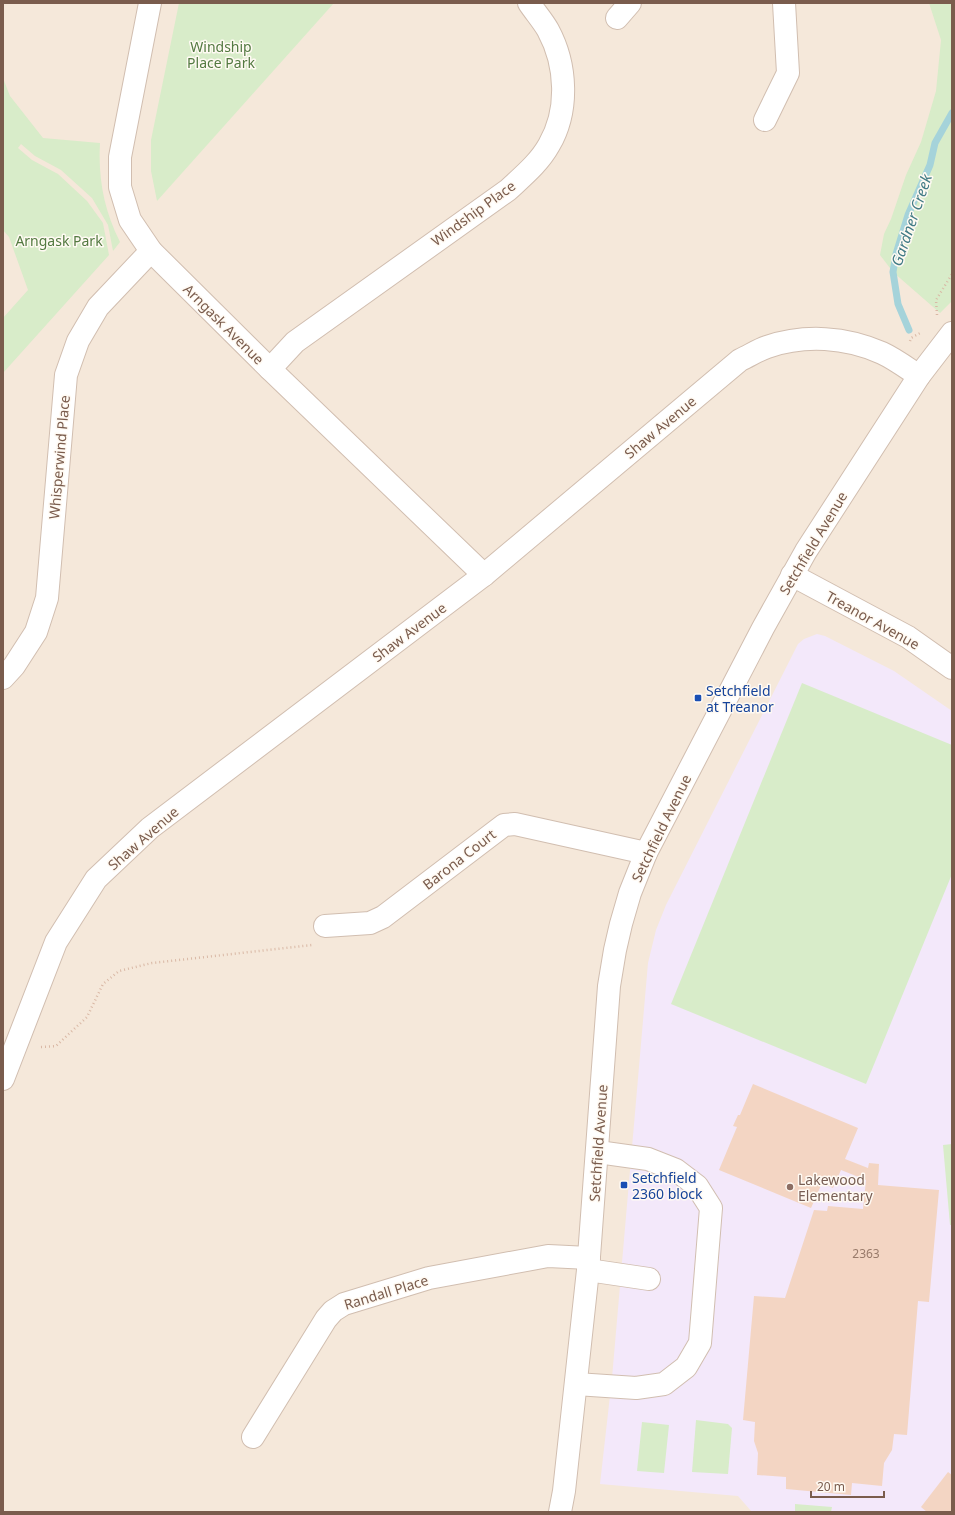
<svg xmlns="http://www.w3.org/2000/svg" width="955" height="1515" font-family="'Noto Sans',sans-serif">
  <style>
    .residential { fill: #f5e8da }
    .education { fill: #f3e8fa }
    .green { fill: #d8ecc9 }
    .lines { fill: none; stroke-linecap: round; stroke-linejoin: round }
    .stream { stroke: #a5d3da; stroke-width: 7 }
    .building { fill: #f3d5c3 }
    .minor-casing { stroke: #d1beb0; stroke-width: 24 }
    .path { stroke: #d9b8a5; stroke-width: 2.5; stroke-dasharray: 1 3; stroke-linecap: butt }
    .minor { stroke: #fff; stroke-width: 22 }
    .transit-dot { fill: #1a4fb4; stroke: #fffaf3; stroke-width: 1.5 }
    .education-dot { fill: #8d6e63; stroke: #fffaf3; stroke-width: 1.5 }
    .labels { text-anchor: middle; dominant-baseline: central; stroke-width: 3; stroke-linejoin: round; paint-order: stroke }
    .number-label { font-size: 12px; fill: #987a6a }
    .park-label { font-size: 14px; fill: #537a41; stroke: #fffaf3 }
    .street-label { font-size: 14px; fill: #7a5c4d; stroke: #fffaf3 }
    .transit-label { font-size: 14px; fill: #164399; stroke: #fffaf3; text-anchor: start }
    .education-label { font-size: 14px; fill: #785e54; stroke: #fffaf3; text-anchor: start }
    .water-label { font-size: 15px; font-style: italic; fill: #437c86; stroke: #fffaf3 }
  </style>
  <rect width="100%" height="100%" fill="#fdf6ec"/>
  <rect class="residential" x="3" y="3" width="949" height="1509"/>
  <path class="education" d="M817,634L825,636L894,671L952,711V1512H752L738,1496L600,1484L612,1378L648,963L656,930L666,905L798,644L804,639Z"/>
  <g class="green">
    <path d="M179,3H334L157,201L151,171V140Z"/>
    <path d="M929,3H952V301L940,313L893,272L880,255L884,234L891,219L906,175L921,142L936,91L941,40Z"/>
    <path d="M3,78L10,96L43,138L100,143C98,179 104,210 120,242L113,251L108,225L92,198L61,170L35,156L21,144L18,148L32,160L58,174L87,201L103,223L109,255L3,373V318L28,290L9,237L3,230Z"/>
    <path d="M802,683L952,745V874L866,1084L671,1004Z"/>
    <path d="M952,1144V1225H950L943,1145Z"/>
    <path d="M696,1420L728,1424L732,1428L728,1474L692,1472Z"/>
    <path d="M642,1422L669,1425L664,1473L637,1471Z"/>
    <path d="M795,1504L832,1507L831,1512H795Z"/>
  </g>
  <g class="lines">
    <path class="stream" d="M909,330L898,304L893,272L896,254L908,215L930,165L935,143L952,113"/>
  </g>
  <g class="building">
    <path d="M753,1084L858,1128L845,1159L868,1168L869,1163L879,1164L878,1185L939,1190L929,1302L918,1301L907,1435L894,1434L892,1450L884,1463L882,1486L852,1483L851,1495L786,1489V1477L757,1475L758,1453L754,1441L755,1422L743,1420L754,1296L785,1298L814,1210L827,1211L828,1206L863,1209L866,1180L841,1170L833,1188L822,1183L811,1208L719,1170L737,1127L733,1126L738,1115H740Z"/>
    <path d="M948,1472L952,1475V1511L927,1512L921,1507Z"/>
  </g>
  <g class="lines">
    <g class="minor-casing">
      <g id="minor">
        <path d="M150,3L120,157V187L130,220L151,251L270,369L484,575"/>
        <path d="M617,18L630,3"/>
        <path d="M765,120L788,73L784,3"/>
        <path d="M270,369L295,342L508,190C523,176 539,163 549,145C569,111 567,65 548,30C543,21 535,12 529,3"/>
        <path d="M792,575L908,637L952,668"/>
        <path d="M3,678L14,666L36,632L47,598L66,375L78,341L98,307L151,251"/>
        <path d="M325,926L370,923L383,917L504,825L515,824L646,853"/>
        <path d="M3,1079L56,942L96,879L150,828L484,575L740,360C749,356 758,350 767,347C805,334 846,337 882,353C895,359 907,368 919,376"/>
        <path d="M588,1270L649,1279"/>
        <path d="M576,1384L636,1388L664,1384L686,1367L700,1343L711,1208L697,1186L676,1170L648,1159L598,1152"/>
        <path d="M253,1437L326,1319L333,1311L344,1304L429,1278L548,1256L589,1258"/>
        <path d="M560,1512L564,1491L588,1270L609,986L615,950L621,924L630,893L646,853L763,628L806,551L919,376L952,333"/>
      </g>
    </g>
    <g class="path">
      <path d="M937,315L936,300L952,274"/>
      <path d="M910,341L911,338L922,332"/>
      <path d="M41,1047L56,1046L87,1017L103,984L119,971L152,963L312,945"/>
    </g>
    <use href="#minor" class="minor"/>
  </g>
  <g class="transit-dot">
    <rect x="694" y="694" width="8" height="8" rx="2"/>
    <rect x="620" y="1181" width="8" height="8" rx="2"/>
  </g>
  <circle class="education-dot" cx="790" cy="1187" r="4"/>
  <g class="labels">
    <g class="number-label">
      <text x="866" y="1253">2363</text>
    </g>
    <g class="park-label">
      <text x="221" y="46">Windship<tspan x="221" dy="16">Place Park</tspan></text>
      <text x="59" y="240">Arngask Park</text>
    </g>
    <g class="street-label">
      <text transform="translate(473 213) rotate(-36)">Windship Place</text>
      <text transform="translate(224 324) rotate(45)">Arngask Avenue</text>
      <text transform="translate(660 427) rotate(-40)">Shaw Avenue</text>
      <text transform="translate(59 457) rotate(-85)">Whisperwind Place</text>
      <text transform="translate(813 543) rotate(-59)">Setchfield Avenue</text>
      <text transform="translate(873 620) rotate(29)">Treanor Avenue</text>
      <text transform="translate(409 632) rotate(-37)">Shaw Avenue</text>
      <text transform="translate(661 828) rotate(-64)">Setchfield Avenue</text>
      <text transform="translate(143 838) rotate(-41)">Shaw Avenue</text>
      <text transform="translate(459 859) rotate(-38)">Barona Court</text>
      <text transform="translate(598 1143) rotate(-86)">Setchfield Avenue</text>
      <text transform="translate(386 1292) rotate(-17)">Randall Place</text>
    </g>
    <g class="transit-label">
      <text x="706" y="690">Setchfield<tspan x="706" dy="16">at Treanor</tspan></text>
      <text x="632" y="1177">Setchfield<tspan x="632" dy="16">2360 block</tspan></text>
    </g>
    <g class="education-label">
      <text x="798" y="1179">Lakewood<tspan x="798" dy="16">Elementary</tspan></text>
    </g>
    <g class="water-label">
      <text transform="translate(911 220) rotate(-71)">Gardner Creek</text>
    </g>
  </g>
  <rect width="955" height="1515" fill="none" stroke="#7a5c4d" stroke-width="8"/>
  <path d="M811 1491v6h73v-6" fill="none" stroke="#7a5c4d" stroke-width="2"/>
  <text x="817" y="1491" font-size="12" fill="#7a5c4d" stroke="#fffaf3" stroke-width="3" paint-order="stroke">20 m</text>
</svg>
